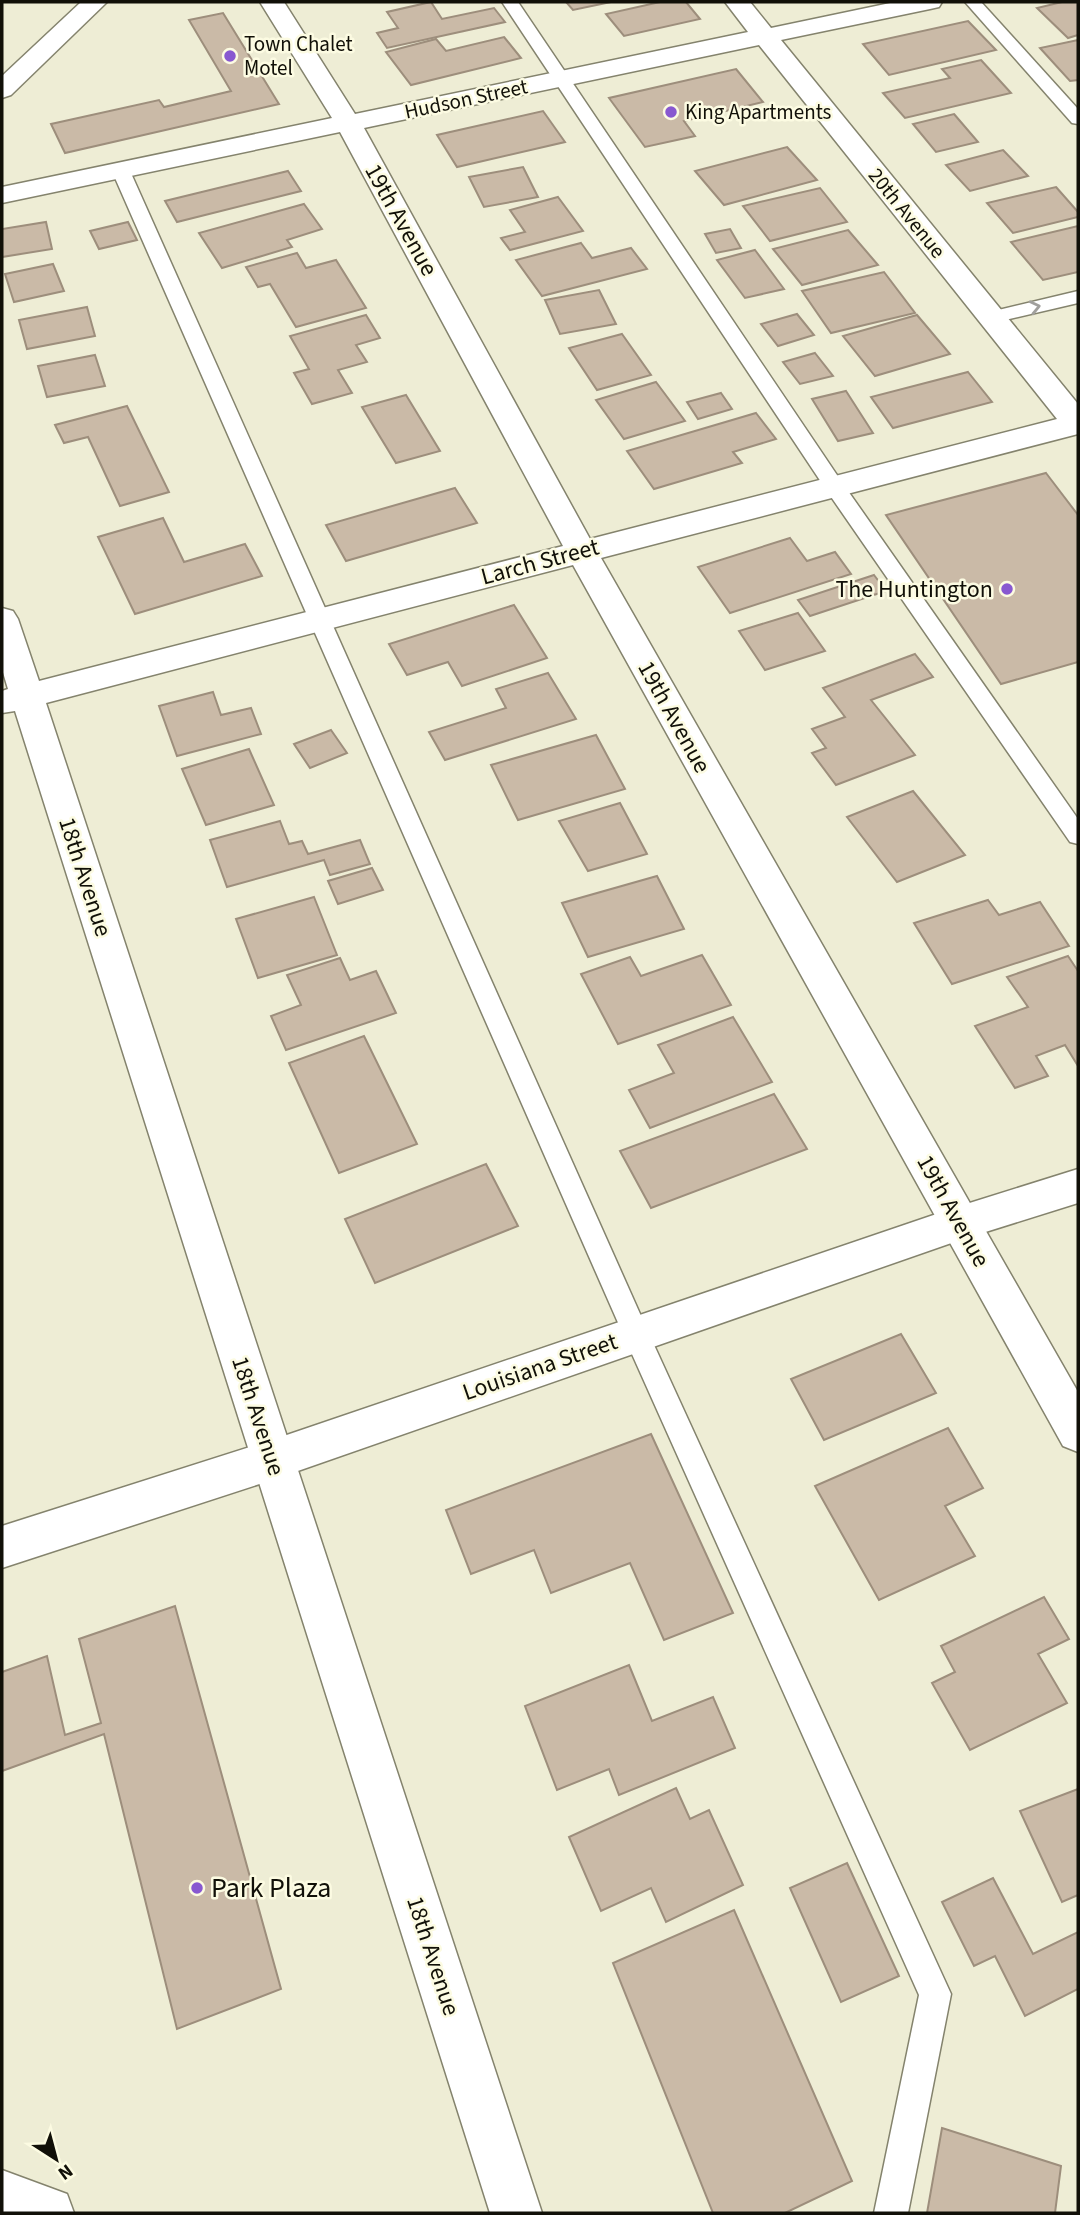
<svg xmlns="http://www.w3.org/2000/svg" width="1080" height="2215" font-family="'Source Sans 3',sans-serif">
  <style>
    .building { fill: #cabaa7; stroke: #9d8e7c; stroke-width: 2 }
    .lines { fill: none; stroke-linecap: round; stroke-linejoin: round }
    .lane-casing { stroke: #84836d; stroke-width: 3 }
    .street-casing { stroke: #84836d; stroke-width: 3 }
    .secondary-casing { stroke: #84836d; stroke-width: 3 }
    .lane { fill: #fff; fill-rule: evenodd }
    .street { fill: #fff; fill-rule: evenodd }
    .secondary { fill: #fff; fill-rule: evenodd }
    .oneway { stroke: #a09f9c }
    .poi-dot { fill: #8858d0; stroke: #fcfbe2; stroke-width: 2.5 }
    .labels { text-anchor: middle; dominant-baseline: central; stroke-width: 5; stroke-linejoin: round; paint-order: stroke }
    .far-poi-label { font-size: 21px; fill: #111008; stroke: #fcfbe2; text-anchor: start }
    .far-street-label { font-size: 21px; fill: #111008; stroke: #fcfbe2 }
    .street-label { font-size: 24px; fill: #111008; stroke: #fcfbe2 }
    .poi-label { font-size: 24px; fill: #111008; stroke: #fcfbe2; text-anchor: end }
    .near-poi-label { font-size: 28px; fill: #111008; stroke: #fcfbe2; text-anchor: start }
  </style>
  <rect width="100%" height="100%" fill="#eeedd5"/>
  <g class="building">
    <path d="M431,2L442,19L494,8L505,22L387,48L377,33L398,28L387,12Z"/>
    <path d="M566,2H611L573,10Z"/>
    <path d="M660,2H686L700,19L624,36L606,14Z"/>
    <path d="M1062,2H1078V35L1068,38L1037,8Z"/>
    <path d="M223,13L279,104L65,153L51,124L159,100L164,107L231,91L189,20Z"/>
    <path d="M968,21L996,50L889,75L863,44Z"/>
    <path d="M504,37L521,58L411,85L386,52L436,39L446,51Z"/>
    <path d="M1078,40V80L1070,81L1040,48Z"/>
    <path d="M981,60L1011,93L905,118L883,93L950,78L942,69Z"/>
    <path d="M736,69L763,102L684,121L695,136L645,147L609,98Z"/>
    <path d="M543,111L565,142L457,167L437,135Z"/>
    <path d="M954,114L978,142L936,152L913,124Z"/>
    <path d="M787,147L817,180L724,205L695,171Z"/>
    <path d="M1003,150L1028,176L970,191L946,165Z"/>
    <path d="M523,167L538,197L484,207L469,177Z"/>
    <path d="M288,171L301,191L177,222L165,201Z"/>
    <path d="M1056,187L1078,212V217L1013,233L987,203Z"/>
    <path d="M820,188L847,222L770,241L743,206Z"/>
    <path d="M558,197L583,231L510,250L501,238L525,232L510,210Z"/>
    <path d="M304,204L322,229L287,240L292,247L222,268L199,233Z"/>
    <path d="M46,222L52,249L2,257V229Z"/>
    <path d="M128,222L137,240L99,249L90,231Z"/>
    <path d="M1078,226V272L1043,280L1011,242Z"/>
    <path d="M730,229L741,248L716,253L705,234Z"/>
    <path d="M848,230L878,265L802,285L773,249Z"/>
    <path d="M581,243L592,258L631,248L647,269L542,296L516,260Z"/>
    <path d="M755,250L784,289L745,298L717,260Z"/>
    <path d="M297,253L306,268L336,260L366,308L296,327L270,284L258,287L246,267Z"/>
    <path d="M53,264L64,291L14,302L5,274Z"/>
    <path d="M884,272L915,313L831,333L802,291Z"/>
    <path d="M599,290L616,324L560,334L545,300Z"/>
    <path d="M87,307L95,336L27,349L19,320Z"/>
    <path d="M797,314L814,335L778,346L761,324Z"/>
    <path d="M366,315L380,338L356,345L367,362L338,370L352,393L312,404L294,373L309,369L290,336Z"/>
    <path d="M917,315L950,354L875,376L843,336Z"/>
    <path d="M622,334L651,375L597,390L569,348Z"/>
    <path d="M815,353L833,376L800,384L783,362Z"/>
    <path d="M95,355L105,386L47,397L38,366Z"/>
    <path d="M968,372L992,402L893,428L871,397Z"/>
    <path d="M656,382L685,421L624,439L596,400Z"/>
    <path d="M846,391L873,433L838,441L812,399Z"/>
    <path d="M721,393L732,409L698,419L687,402Z"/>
    <path d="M406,395L440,451L396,463L362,407Z"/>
    <path d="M127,406L169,492L120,506L88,437L64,443L55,425Z"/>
    <path d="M756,413L776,439L733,452L742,463L654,489L627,451Z"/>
    <path d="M1046,473L1078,515V662L1001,684L886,515Z"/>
    <path d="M455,488L477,523L346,561L326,525Z"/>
    <path d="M163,518L184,562L245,544L262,576L135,614L98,537Z"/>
    <path d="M790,538L807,561L835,552L851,574L730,613L698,567Z"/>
    <path d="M874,575L886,591L810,616L798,600Z"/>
    <path d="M514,605L547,658L462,686L448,662L407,675L389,644Z"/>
    <path d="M798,613L825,651L765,670L739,631Z"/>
    <path d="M915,654L933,677L871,700L915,755L836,785L812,753L826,748L812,729L845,717L823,688Z"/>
    <path d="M548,673L576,719L445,760L429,732L506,708L496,689Z"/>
    <path d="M213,692L221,715L251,708L261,734L177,756L159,706Z"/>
    <path d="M331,730L347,753L310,768L294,744Z"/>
    <path d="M596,735L625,789L518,820L491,765Z"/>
    <path d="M249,749L274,805L206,825L182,769Z"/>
    <path d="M913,791L965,855L897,882L847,817Z"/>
    <path d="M620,803L647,854L588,871L559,821Z"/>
    <path d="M280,821L289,844L302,841L308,854L360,840L370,864L330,875L324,860L227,887L210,840Z"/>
    <path d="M372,868L383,890L338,904L328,881Z"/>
    <path d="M657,876L684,929L588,957L562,903Z"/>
    <path d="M314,897L337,955L258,978L236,919Z"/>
    <path d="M988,900L999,915L1040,902L1069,946L952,984L914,923Z"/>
    <path d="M702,955L731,1005L618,1044L581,974L630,957L641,976Z"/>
    <path d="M1068,956L1078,971V1066L1065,1045L1036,1056L1048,1076L1015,1088L975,1026L1028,1007L1007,977Z"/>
    <path d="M340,958L350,980L376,971L396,1013L286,1050L271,1016L301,1005L287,975Z"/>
    <path d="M733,1017L772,1082L650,1128L629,1090L674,1073L658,1045Z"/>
    <path d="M364,1036L417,1144L339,1173L289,1063Z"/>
    <path d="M774,1094L807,1149L651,1208L620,1151Z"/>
    <path d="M486,1164L518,1226L375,1283L345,1219Z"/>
    <path d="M901,1334L936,1393L824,1440L791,1379Z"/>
    <path d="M948,1428L983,1488L945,1506L975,1556L879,1600L815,1486Z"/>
    <path d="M651,1434L733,1613L664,1640L630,1563L551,1593L534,1550L471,1574L446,1510Z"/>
    <path d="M1044,1597L1069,1639L1038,1654L1067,1703L970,1750L932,1683L955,1672L941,1646Z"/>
    <path d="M175,1606L281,1989L177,2029L104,1734L2,1771V1672L47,1656L65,1735L101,1723L79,1639Z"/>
    <path d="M629,1665L652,1721L713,1697L735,1748L619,1795L609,1769L557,1790L525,1706Z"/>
    <path d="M676,1788L690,1819L709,1810L743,1885L666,1922L651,1888L601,1911L569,1837Z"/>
    <path d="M1078,1789V1895L1062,1902L1020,1811Z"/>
    <path d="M847,1863L899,1976L841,2002L790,1888Z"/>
    <path d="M993,1878L1033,1954L1078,1932V1989L1025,2016L995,1956L974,1966L942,1902Z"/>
    <path d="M734,1910L852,2181L785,2213H713L613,1963Z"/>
    <path d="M942,2128L1061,2166L1055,2213H927Z"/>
  </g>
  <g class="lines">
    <g class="lane-casing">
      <g id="lane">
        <path d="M502,2H518L841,481L1078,819V844L1070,842L827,491Z"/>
        <path d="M965,2H981L1078,109V124L1072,123Z"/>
        <path d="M121,166L130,171L649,1334L951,1994L908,2213H874L919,1995L623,1334L112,171Z"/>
        <path d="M1078,291V303L992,323L983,317L986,313Z"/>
      </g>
    </g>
    <g class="street-casing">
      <path id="street" d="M260,2H284L355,114L748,32L725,2H750L771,28L895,2H942L939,7L930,9L781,40L1078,404V434L601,558L1078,1392V1452L1063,1446L573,565L46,703L542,2213H490L15,711L2,713V691L8,689L2,669V608L13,611L18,619L39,681L563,546L340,132L2,203V187L332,118ZM759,45L1057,419L590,539L364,128Z"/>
    </g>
    <g class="secondary-casing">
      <g id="secondary">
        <path d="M81,2H107L11,95L2,98V76Z"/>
        <path d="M1078,1169V1203L960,1240L272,1480L2,1568V1526L272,1440L960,1206Z"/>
        <path d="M2,2170L67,2194L74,2213H2Z"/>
      </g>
    </g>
    <use href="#lane" class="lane"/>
    <use href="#street" class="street"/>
    <use href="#secondary" class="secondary"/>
  </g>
  <defs><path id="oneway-chevron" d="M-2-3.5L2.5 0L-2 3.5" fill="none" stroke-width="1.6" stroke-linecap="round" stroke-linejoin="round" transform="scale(1.75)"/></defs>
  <use class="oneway" href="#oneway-chevron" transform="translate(1035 307) rotate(-13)"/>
  <g class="poi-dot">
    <circle cx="230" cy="56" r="7"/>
    <circle cx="671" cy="112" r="7"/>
    <circle cx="1007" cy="589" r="7"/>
    <circle cx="197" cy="1888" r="7"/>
  </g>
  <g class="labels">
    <g class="far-poi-label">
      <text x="244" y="44">Town Chalet<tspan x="244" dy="24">Motel</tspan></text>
      <text x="685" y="112">King Apartments</text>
    </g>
    <g class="far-street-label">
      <text transform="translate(466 99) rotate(-12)">Hudson Street</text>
      <text transform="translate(907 213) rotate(51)">20th Avenue</text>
    </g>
    <g class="street-label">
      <text transform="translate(401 220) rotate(61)">19th Avenue</text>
      <text transform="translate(540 562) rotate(-15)">Larch Street</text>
      <text transform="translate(674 717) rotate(61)">19th Avenue</text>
      <text transform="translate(85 877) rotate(72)">18th Avenue</text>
      <text transform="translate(953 1211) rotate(61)">19th Avenue</text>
      <text transform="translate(540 1367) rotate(-19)">Louisiana Street</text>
      <text transform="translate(258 1416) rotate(72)">18th Avenue</text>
      <text transform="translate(433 1956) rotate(72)">18th Avenue</text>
    </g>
    <g class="poi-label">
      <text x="993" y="589">The Huntington</text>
    </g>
    <g class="near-poi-label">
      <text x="211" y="1888">Park Plaza</text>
    </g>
  </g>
  <rect width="1080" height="2215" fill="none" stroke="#111008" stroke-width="7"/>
  <g transform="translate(56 2159) rotate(144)" stroke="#fcfbe2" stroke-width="5" paint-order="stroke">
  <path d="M0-5L12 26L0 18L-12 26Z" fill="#111008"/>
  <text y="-10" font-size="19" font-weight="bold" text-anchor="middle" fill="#111008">N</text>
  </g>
</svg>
